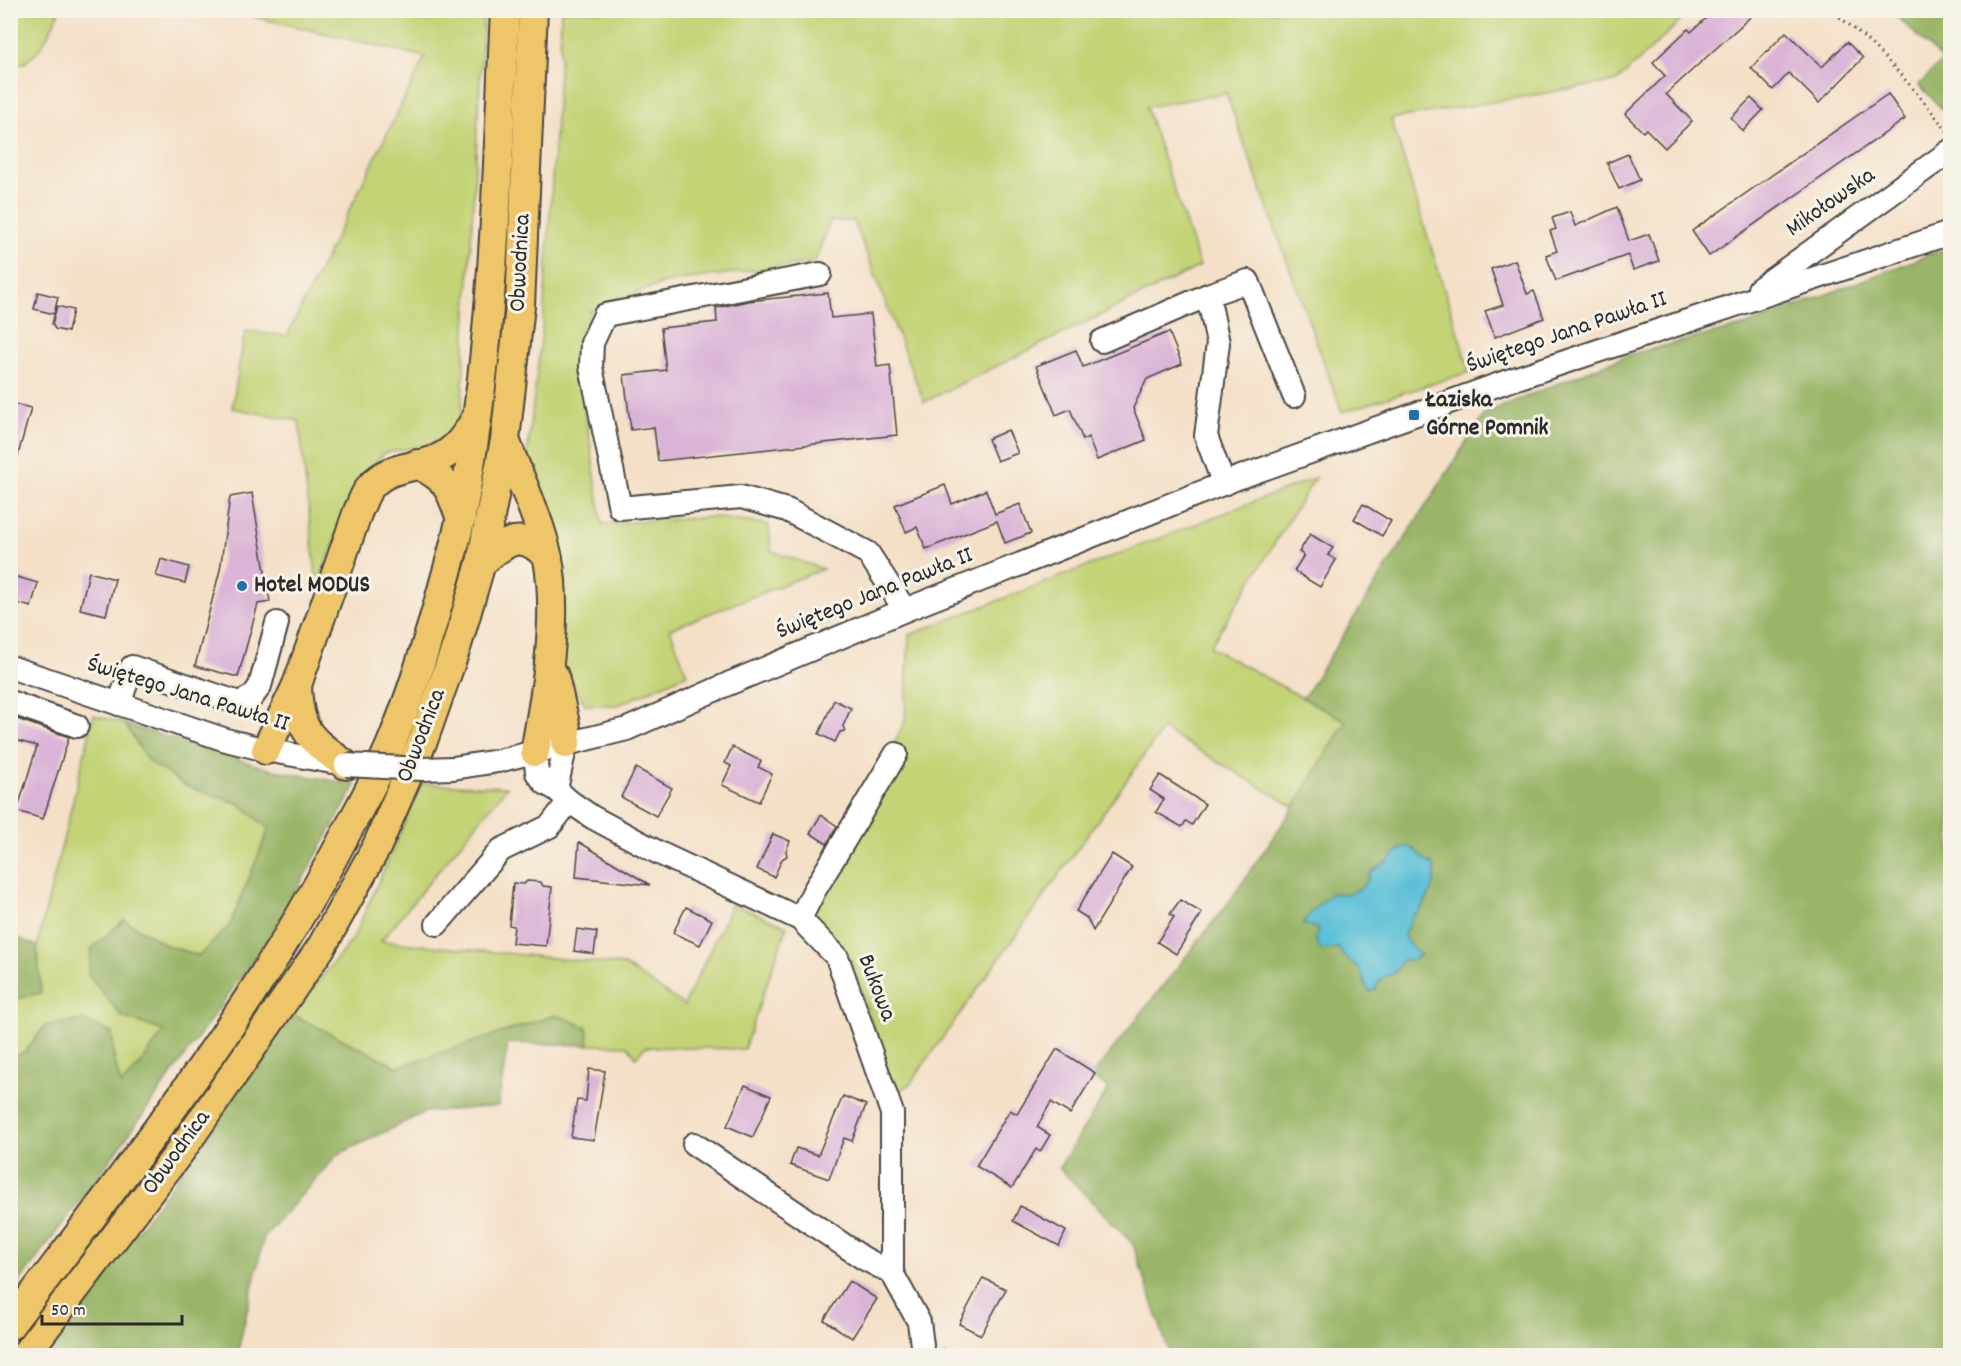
<svg xmlns="http://www.w3.org/2000/svg" width="1961" height="1366" font-family="Dekko,sans-serif">
  <style>
    .green { fill: #c3d376; stroke: #777f50; stroke-width: 1.5 }
    .forest { fill: #9ab567; stroke: #627049; stroke-width: 1.5 }
    .water { fill: #5ac0d7; stroke: #427681; stroke-width: 1.5 }
    .building { fill: #dab4d7 }
    .lines { fill: none; stroke-linecap: round; stroke-linejoin: round }
    .minor-casing { stroke: #494642; stroke-width: 26 }
    .major-casing { stroke: #494642; stroke-width: 32 }
    .path { stroke: #494642; stroke-width: 3; stroke-dasharray: 1.5 4.5; stroke-linecap: butt }
    .minor { stroke: #fff; stroke-width: 22 }
    .major { stroke: #eec569; stroke-width: 28 }
    .minor-bridge-casing { stroke: #494642; stroke-width: 26; stroke-linecap: butt }
    .minor-bridge { stroke: #fff; stroke-width: 22 }
    .poi-dot { fill: #1f6fb2; stroke: #f7f3e8; stroke-width: 2 }
    .labels { text-anchor: middle; dominant-baseline: central; stroke-width: 6; stroke-linejoin: round; paint-order: stroke }
    .street-label { font-size: 24px; fill: #2b2b2b; stroke: #f7f3e8 }
    .poi-label { font-size: 24px; font-weight: bold; fill: #2b2b2b; stroke: #f7f3e8; text-anchor: start }
  </style>
  <rect width="100%" height="100%" fill="#f7f3e8"/>
  <filter id="ink" filterUnits="userSpaceOnUse"><feTurbulence type="fractalNoise" baseFrequency=".0167" numOctaves="2"/><feDisplacementMap in="SourceGraphic" scale="12" xChannelSelector="R" yChannelSelector="G"/><feConvolveMatrix kernelMatrix="1 2 1 2 8 2 1 2 1" color-interpolation-filters="sRGB"/></filter>
  <filter id="wash" filterUnits="userSpaceOnUse"><feTurbulence type="fractalNoise" baseFrequency=".008" numOctaves="4" result="noise"/><feDisplacementMap in="SourceGraphic" scale="24" xChannelSelector="R" yChannelSelector="G"/><feGaussianBlur stdDeviation="1.35" result="paint"/><feColorMatrix in="noise" values="0 0 0 0 0 0 0 0 0 0 0 0 0 0 0 0 0 1.4 0 .05"/><feComposite in="paint" operator="in"/></filter>
  <g filter="url(#wash)">
    <rect width="100%" height="100%" fill="#f4e0c7"/>
    <g class="green">
      <path d="M11,10L59,11C52,28 42,53 24,63C21,65 15,65 11,67Z"/>
      <path d="M230,11H484L461,419L446,438L429,445L384,453L360,479L317,586L299,421L232,408L245,331L287,336L425,57Z"/>
      <path d="M561,11H1691L1617,81L1391,119L1470,372L1342,412L1226,93L1146,107L1200,266L924,402L854,221H830L815,262L673,281L625,296L590,311L577,353L602,524L712,517L769,525L771,551L823,569L670,629L687,674L618,705H586L562,669L526,464L543,323L560,56Z"/>
      <path d="M1315,478L1210,647L1303,698L1347,720L1294,807L1163,729L909,1085L895,1093L851,961L811,915L905,721L909,635Z"/>
      <path d="M94,715L125,724L153,764L186,786L240,804L269,829L230,925L199,956L166,945L124,920L165,1031L140,1065L120,1086L114,1059L112,1033L45,1026L25,1052L11,1057L10,1000L41,992L37,946Z"/>
      <path d="M422,784L507,787L381,941L624,965L684,1005L732,904L787,926L744,1049L645,1047L636,1057L628,1046L589,1045L587,1027L556,1015L398,1067L291,1014L353,939Z"/>
    </g>
    <g class="forest">
      <path d="M1891,11H1950V117L1919,85L1943,60Z"/>
      <path d="M1944,249H1950V1355H1170L1133,1244L1059,1168L1109,1088L1091,1077L1229,902L1294,807L1346,721L1303,698L1485,413L1631,354L1747,325Z"/>
      <path d="M125,724L269,769L356,785L271,935L127,1137L11,1293V1057L25,1052L45,1026L83,1020L112,1033L114,1059L121,1085L140,1065L164,1031L122,1017L88,974L92,948L124,920L166,945L199,956L230,925L269,829L240,804L186,786L147,760Z"/>
      <path d="M10,935L37,946L41,993L11,1000Z"/>
      <path d="M291,1014L398,1067L556,1015L587,1027L589,1045L508,1043L498,1106L425,1112L337,1155L264,1237L237,1355L44,1356L203,1143Z"/>
    </g>
    <path class="water" d="M1407,846C1421,851 1420,859 1433,865C1440,884 1427,898 1417,915L1413,914L1408,928L1404,932C1405,943 1413,948 1421,955L1412,960H1402L1395,973C1385,975 1379,979 1376,989L1370,992C1362,985 1365,977 1360,970C1354,961 1342,960 1339,948L1320,950L1315,938L1318,933L1317,928L1302,924L1311,912L1332,893L1348,894L1359,889L1367,882L1371,872L1388,861L1400,849Z"/>
    <g id="blocks">
      <g class="building">
        <path d="M1715,10H1758L1666,94L1692,121L1665,148L1646,129L1643,132L1625,114L1665,76L1653,62L1688,29L1691,32Z"/>
        <path d="M1786,32L1822,67L1847,42L1863,58L1819,103L1789,73L1773,90L1751,68Z"/>
        <path d="M1888,94L1905,119L1709,256L1692,231Z"/>
        <path d="M1751,98L1763,110L1743,131L1731,118Z"/>
        <path d="M1628,154L1640,180L1619,189L1607,163Z"/>
        <path d="M1617,207L1629,241L1649,234L1659,261L1633,270L1628,255L1556,281L1546,255L1557,251L1550,231L1556,229L1552,218L1570,212L1575,226Z"/>
        <path d="M1515,260L1527,294L1534,291L1544,318L1495,337L1485,311L1503,305L1491,269Z"/>
        <path d="M38,292L58,297L54,314L34,309Z"/>
        <path d="M828,293L831,318L871,314L877,367L890,365L897,435L658,461L654,427L631,430L624,375L666,370L661,328L717,322L716,308L748,301Z"/>
        <path d="M57,306L73,310L68,332L55,329L52,324Z"/>
        <path d="M1169,332L1182,364L1147,379L1133,408L1146,440L1097,460L1088,437L1083,440L1070,409L1056,415L1036,366L1076,350L1083,367Z"/>
        <path d="M10,403L31,408L15,466L10,465Z"/>
        <path d="M1008,430L1018,453L997,461L988,439Z"/>
        <path d="M945,485L952,504L986,490L995,514L1020,504L1031,533L1005,543L997,521L926,549L917,527L906,532L895,505Z"/>
        <path d="M252,493L270,602L258,604L238,677L195,666L220,570L230,497Z"/>
        <path d="M1363,504L1391,521L1382,536L1354,519Z"/>
        <path d="M1310,534L1333,548L1328,555L1336,560L1320,587L1294,571L1304,555L1299,552Z"/>
        <path d="M161,559L189,567L185,583L156,576Z"/>
        <path d="M89,572L115,579L106,615L80,609Z"/>
        <path d="M10,575L38,583L31,607L10,601Z"/>
        <path d="M834,700L851,708L843,726L845,731L840,732L835,742L819,734Z"/>
        <path d="M17,719L69,737L43,819L17,811L37,746L11,739Z"/>
        <path d="M732,747L761,761L758,767L772,774L759,802L722,785L731,766L725,763Z"/>
        <path d="M636,768L672,788L656,816L621,797Z"/>
        <path d="M1160,775L1205,804L1192,825L1186,821L1182,827L1156,812L1164,799L1150,790Z"/>
        <path d="M821,815L837,826L827,844L810,833Z"/>
        <path d="M773,834L790,841L786,851L787,856L782,859L774,877L757,869Z"/>
        <path d="M579,842L650,885L576,877Z"/>
        <path d="M1112,854L1132,867L1093,931L1087,918L1076,911Z"/>
        <path d="M527,881L541,882L543,886L552,887L546,946L512,943L514,926L509,925L513,883L524,884Z"/>
        <path d="M1180,900L1202,913L1176,954L1157,942L1174,917L1170,914Z"/>
        <path d="M686,907L712,920L700,945L673,933Z"/>
        <path d="M577,929L597,932L594,954L574,951Z"/>
        <path d="M1057,1049L1095,1073L1070,1114L1051,1102L1037,1127L1050,1135L1040,1152L1036,1149L1012,1188L976,1166L1010,1110L1017,1114Z"/>
        <path d="M589,1069L605,1071L594,1140L571,1137L577,1100L586,1101Z"/>
        <path d="M745,1085L771,1096L753,1137L727,1126Z"/>
        <path d="M843,1096L866,1105L852,1141L844,1138L829,1179L790,1165L796,1148L818,1155Z"/>
        <path d="M1020,1206L1066,1231L1059,1246L1013,1221Z"/>
        <path d="M983,1278L1006,1289L981,1335L959,1324Z"/>
        <path d="M849,1281L877,1299L852,1338L824,1320Z"/>
      </g>
    </g>
  </g>
  <g filter="url(#ink)">
    <use href="#blocks" fill-opacity="0" stroke="#494642" stroke-width="1.5"/>
    <g class="lines">
      <g class="minor-casing">
        <g id="minor">
          <path d="M820,274L605,315L592,343L591,367L620,508L741,497L787,510L868,553L905,610"/>
          <path d="M1759,289L1950,151"/>
          <path d="M1208,295L1248,281L1294,396"/>
          <path d="M1102,341L1208,295L1218,343L1206,436L1220,474L1226,483"/>
          <path d="M10,667L226,740L266,750L343,764"/>
          <path d="M10,702L77,726"/>
          <path d="M119,704L132,667L239,703L253,696L260,686L277,623"/>
          <path d="M535,752L537,773L545,783L556,789L569,801L592,817L659,853L800,919L837,957L892,1113V1273L919,1322L922,1345L920,1356"/>
          <path d="M453,768L498,761L627,729L728,684L905,610L1235,479L1505,382L1950,233"/>
          <path d="M556,789L566,744"/>
          <path d="M800,919L814,891L896,754"/>
          <path d="M437,924L501,850L550,826L569,801"/>
          <path d="M694,1144L863,1258L892,1273"/>
        </g>
      </g>
      <g class="major-casing">
        <g id="major">
          <path d="M506,442C520,480 540,519 548,559C559,618 546,693 535,752"/>
          <path d="M417,464C449,480 449,487 461,519"/>
          <path d="M481,563C506,541 522,528 548,558"/>
          <path d="M554,676L566,728V744"/>
          <path d="M297,685C299,733 309,738 346,765"/>
          <path d="M266,750L297,685L358,511C362,503 365,492 371,486C389,465 417,469 439,458C458,449 466,434 477,417"/>
          <path d="M10,1325C125,1173 244,1023 335,854C354,818 375,782 391,744C413,691 430,635 445,579C451,558 457,537 461,516C494,349 497,179 505,10"/>
          <path d="M24,1356L182,1149L322,946L377,846L424,738L457,645L481,563L505,440L520,306L533,10"/>
        </g>
      </g>
      <g class="path">
        <path d="M1830,10C1876,43 1913,87 1947,131"/>
        <path d="M942,1349L973,1356"/>
      </g>
      <use href="#minor" class="minor"/>
      <use href="#major" class="major"/>
      <g class="minor-bridge-casing">
        <path id="minor-bridge" d="M346,765L422,769L453,768"/>
      </g>
      <use href="#minor-bridge" class="minor-bridge"/>
    </g>
  </g>
  <g class="poi-dot">
    <rect x="1408" y="409" width="12" height="12" rx="3"/>
    <circle cx="242" cy="586" r="6"/>
  </g>
  <g class="labels">
    <g class="street-label">
      <text transform="translate(1831 203) rotate(-35)">Mikołowska</text>
      <text transform="translate(521 263) rotate(-87)">Obwodnica</text>
      <text transform="translate(1567 333) rotate(-19)">Świętego Jana Pawła II</text>
      <text transform="translate(875 594) rotate(-22)">Świętego Jana Pawła II</text>
      <text transform="translate(188 695) rotate(17)">Świętego Jana Pawła II</text>
      <text transform="translate(422 736) rotate(-69)">Obwodnica</text>
      <text transform="translate(876 988) rotate(69)">Bukowa</text>
      <text transform="translate(177 1153) rotate(-54)">Obwodnica</text>
    </g>
    <g class="poi-label">
      <text x="1426" y="401">Łaziska<tspan x="1426" dy="28">Górne Pomnik</tspan></text>
      <text x="254" y="586">Hotel MODUS</text>
    </g>
  </g>
  <rect width="1961" height="1366" fill="none" stroke="#f7f3e8" stroke-width="36"/>
  <path d="M42 1315v9h140v-9" fill="none" stroke="#2b2b2b" stroke-width="3"/>
  <text x="51" y="1315" font-size="18" fill="#2b2b2b" stroke="#f7f3e8" stroke-width="4.5" paint-order="stroke">50 m</text>
</svg>
